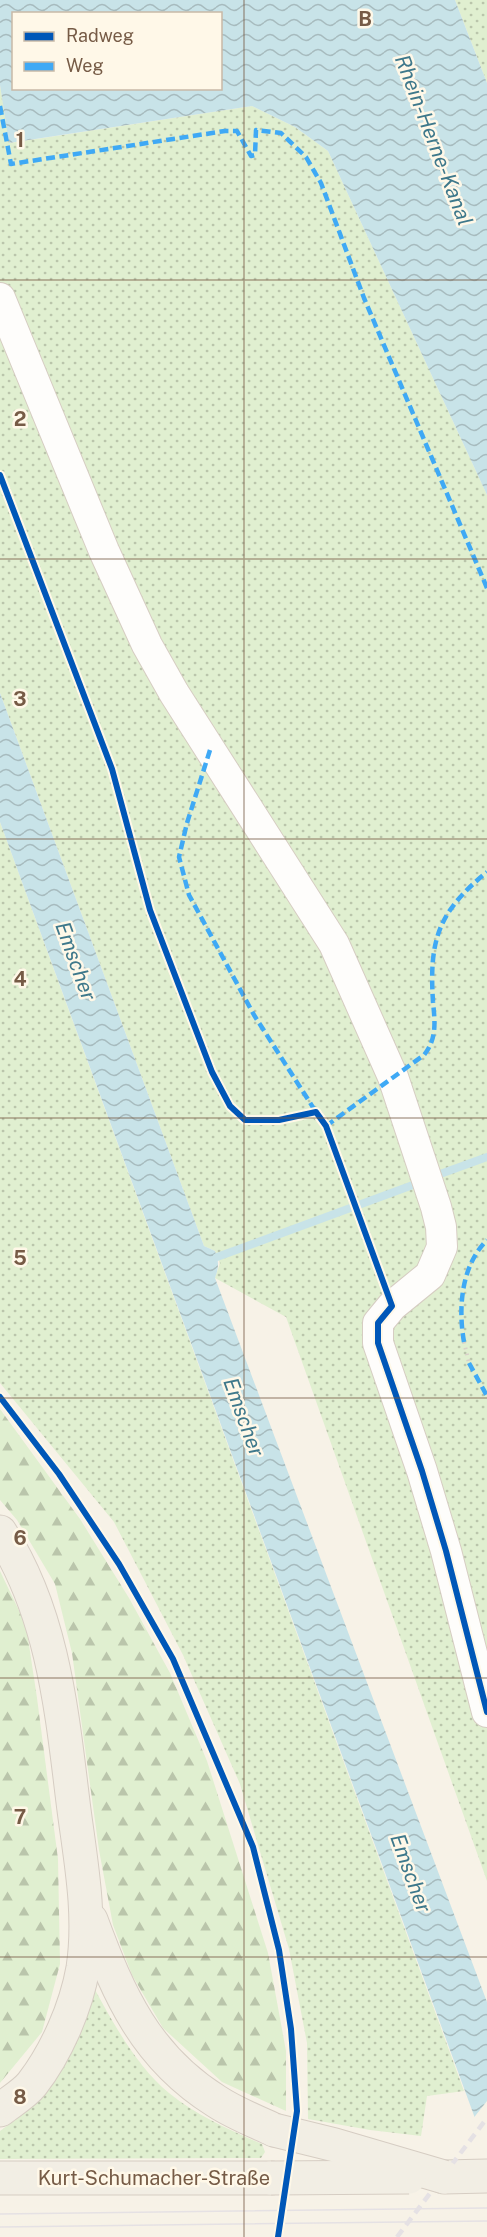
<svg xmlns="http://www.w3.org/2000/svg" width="487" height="2237" font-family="'Public Sans',sans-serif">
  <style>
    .grass { fill: url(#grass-dots) }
    .forest { fill: url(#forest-firs) }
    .water { fill: url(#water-waves); fill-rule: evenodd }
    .pier { fill: #f7f2e7 }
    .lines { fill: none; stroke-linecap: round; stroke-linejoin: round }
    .stream { stroke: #c8e3e8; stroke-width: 8 }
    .minor-casing { stroke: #d6cdc2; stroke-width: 32 }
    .major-casing { stroke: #d6cdc3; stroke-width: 35 }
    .path { stroke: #d8d0c8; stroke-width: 4; stroke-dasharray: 1.5 4.5; stroke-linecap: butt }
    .minor { stroke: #fefdfb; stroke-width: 30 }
    .major { stroke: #f2eee4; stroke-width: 33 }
    .tram { stroke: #e5e1e4; stroke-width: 1.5 }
    .rail { stroke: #e5e1e4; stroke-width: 4.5; stroke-dasharray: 9 6; stroke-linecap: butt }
    .major-bridge-casing { stroke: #d6cdc3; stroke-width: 35; stroke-linecap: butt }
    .major-bridge { stroke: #f2eee4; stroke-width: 33 }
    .quiet { stroke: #3fa9f5; stroke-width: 4.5; stroke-dasharray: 9 4.5; stroke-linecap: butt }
    .cycleway-casing { stroke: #fff8e8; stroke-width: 10 }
    .cycleway { stroke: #0057b8; stroke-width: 6 }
    .grid { fill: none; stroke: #765b46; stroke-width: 1.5; stroke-opacity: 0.55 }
    .labels { text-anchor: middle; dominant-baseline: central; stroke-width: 5; stroke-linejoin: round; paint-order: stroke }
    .street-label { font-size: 20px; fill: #765b46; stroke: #fff8e8 }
    .water-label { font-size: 21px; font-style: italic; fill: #3e788b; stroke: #fff8e8 }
    .grid-label { font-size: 20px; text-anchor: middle; font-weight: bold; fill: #765b46; stroke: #fff8e8; stroke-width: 5; stroke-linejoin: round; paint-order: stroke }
  </style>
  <defs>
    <pattern id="grass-dots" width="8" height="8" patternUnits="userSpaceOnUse" patternTransform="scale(1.5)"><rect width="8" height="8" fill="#e0efd0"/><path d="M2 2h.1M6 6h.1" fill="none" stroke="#bac5ab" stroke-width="1.8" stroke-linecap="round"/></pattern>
    <pattern id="forest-firs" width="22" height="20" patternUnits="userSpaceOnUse" patternTransform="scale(1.5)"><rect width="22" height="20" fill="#e0efd0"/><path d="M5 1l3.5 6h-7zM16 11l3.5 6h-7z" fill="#bac5ab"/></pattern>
    <pattern id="water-waves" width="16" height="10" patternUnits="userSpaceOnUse" patternTransform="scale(1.5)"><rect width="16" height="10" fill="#c8e3e8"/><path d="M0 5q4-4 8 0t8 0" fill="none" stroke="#a7bbbe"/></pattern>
  </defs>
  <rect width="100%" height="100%" fill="#f7f2e7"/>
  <g class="grass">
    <path d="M455,0H487V83Z"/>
    <path d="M0,85L10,143L252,106L295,127L328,151L487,495V1881L286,1317L215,1278L220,1263L215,1251L204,1246L0,693Z"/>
    <path d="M0,822L464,2091L427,2096L421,2136L370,2130L308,2119L307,2043L289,1949L240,1784L183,1655L114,1522L0,1383Z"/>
    <path d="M94,1988C113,2023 138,2068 169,2093C197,2116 230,2130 262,2144L265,2152L261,2158L0,2159V2131C11,2123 23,2115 33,2105C65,2073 82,2031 94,1988Z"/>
  </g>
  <g class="forest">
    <path d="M0,1409L80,1519L129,1598L170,1673L207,1761L268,1953L286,2051V2111L222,2082L163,2028L132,1975L113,1925L99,1850L72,1653L55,1584L17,1520L0,1500Z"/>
    <path d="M0,1571L26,1625L37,1698L58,1859L60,1964L42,2032L0,2083Z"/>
  </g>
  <g class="water">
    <path d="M0,0H455L487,83V495L328,151L295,127L252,106L9,143L0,85ZM14,14H220V88H14Z"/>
    <path d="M0,693L204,1246L215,1251C219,1262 219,1267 215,1278L487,2002V2151L0,822Z"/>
  </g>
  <path class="pier" d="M487,2101V2154L484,2152L472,2120Z"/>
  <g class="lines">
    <g class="stream">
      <path d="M432,1177L487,1157"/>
      <path d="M217,1257L421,1182"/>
    </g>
    <g class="minor-casing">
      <path id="minor" d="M0,298L104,551L147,645L174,693L334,944L393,1077L436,1207L441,1227L442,1247L430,1275L392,1306L378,1323V1343L422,1471L446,1551L487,1712"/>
    </g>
    <g class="major-casing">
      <g id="major">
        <path d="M0,1532C54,1615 62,1714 74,1810C81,1863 91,1915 83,1968C76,2008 56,2053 32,2084C24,2094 10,2102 0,2110"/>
        <path d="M91,1920C119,1996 146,2057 216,2101C234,2113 255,2121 274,2130"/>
        <path d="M444,2177L487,2176"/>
        <path d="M0,2178H271"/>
      </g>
    </g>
    <path class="path" d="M464,1342L469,1363"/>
    <use href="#minor" class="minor"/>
    <use href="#major" class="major"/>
    <g class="tram">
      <path d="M0,2214L487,2208"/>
      <path d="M0,2227L487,2221"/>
    </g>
    <path class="rail" d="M397,2237L487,2118"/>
    <g class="major-bridge-casing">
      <g id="major-bridge">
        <path d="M274,2130L335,2145L444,2177"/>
        <path d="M271,2178L409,2177"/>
      </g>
    </g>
    <use href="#major-bridge" class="major-bridge"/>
    <g class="quiet">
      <path d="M0,106L11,164L225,131H237L251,156L255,155L256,130L281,133L306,157L321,183L364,298L487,588"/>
      <path d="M210,750L187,823L179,857L189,895L254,1015L316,1112"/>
      <path d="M326,1126L424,1055C437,1039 435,1022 433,1002C429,940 438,912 487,872"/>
      <path d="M464,1342C458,1308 461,1266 487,1240"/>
      <path d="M469,1363L487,1396"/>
    </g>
    <g class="cycleway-casing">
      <g id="cycleway">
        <path d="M0,475L112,769L150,910L212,1072L230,1106L245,1120H279L316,1112L326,1126L392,1306L378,1323V1343L422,1471L446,1551L487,1712"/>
        <path d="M0,1397L59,1474L119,1564L173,1659L253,1847L279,1950L291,2029L297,2111L278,2237"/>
      </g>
    </g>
    <use href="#cycleway" class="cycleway"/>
  </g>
  <path class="grid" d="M244,0V2237M0,280H487M0,559H487M0,839H487M0,1118H487M0,1398H487M0,1678H487M0,1957H487"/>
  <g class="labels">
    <g class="street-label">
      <text x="154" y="2178">Kurt-Schumacher-Straße</text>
    </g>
    <g class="water-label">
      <text transform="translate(434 140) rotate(69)">Rhein-Herne-Kanal</text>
      <text transform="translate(76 961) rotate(70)">Emscher</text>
      <text transform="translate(244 1417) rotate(70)">Emscher</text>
      <text transform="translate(411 1873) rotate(70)">Emscher</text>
    </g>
  </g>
  <g class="grid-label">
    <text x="365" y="26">B</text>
    <text x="20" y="147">1</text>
    <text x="20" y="426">2</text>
    <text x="20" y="706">3</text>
    <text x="20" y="986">4</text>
    <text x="20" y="1265">5</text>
    <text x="20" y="1545">6</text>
    <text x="20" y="1824">7</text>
    <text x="20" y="2104">8</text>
  </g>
  <rect x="12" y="12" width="210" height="78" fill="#fff8e8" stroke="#c8b9a7" stroke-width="1.5"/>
  <rect x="24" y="32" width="30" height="9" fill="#0057b8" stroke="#c8b9a7" stroke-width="1.5"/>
  <text x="66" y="42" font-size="18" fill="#765b46">Radweg</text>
  <rect x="24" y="62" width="30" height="9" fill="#3fa9f5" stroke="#c8b9a7" stroke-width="1.5"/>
  <text x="66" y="72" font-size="18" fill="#765b46">Weg</text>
</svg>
